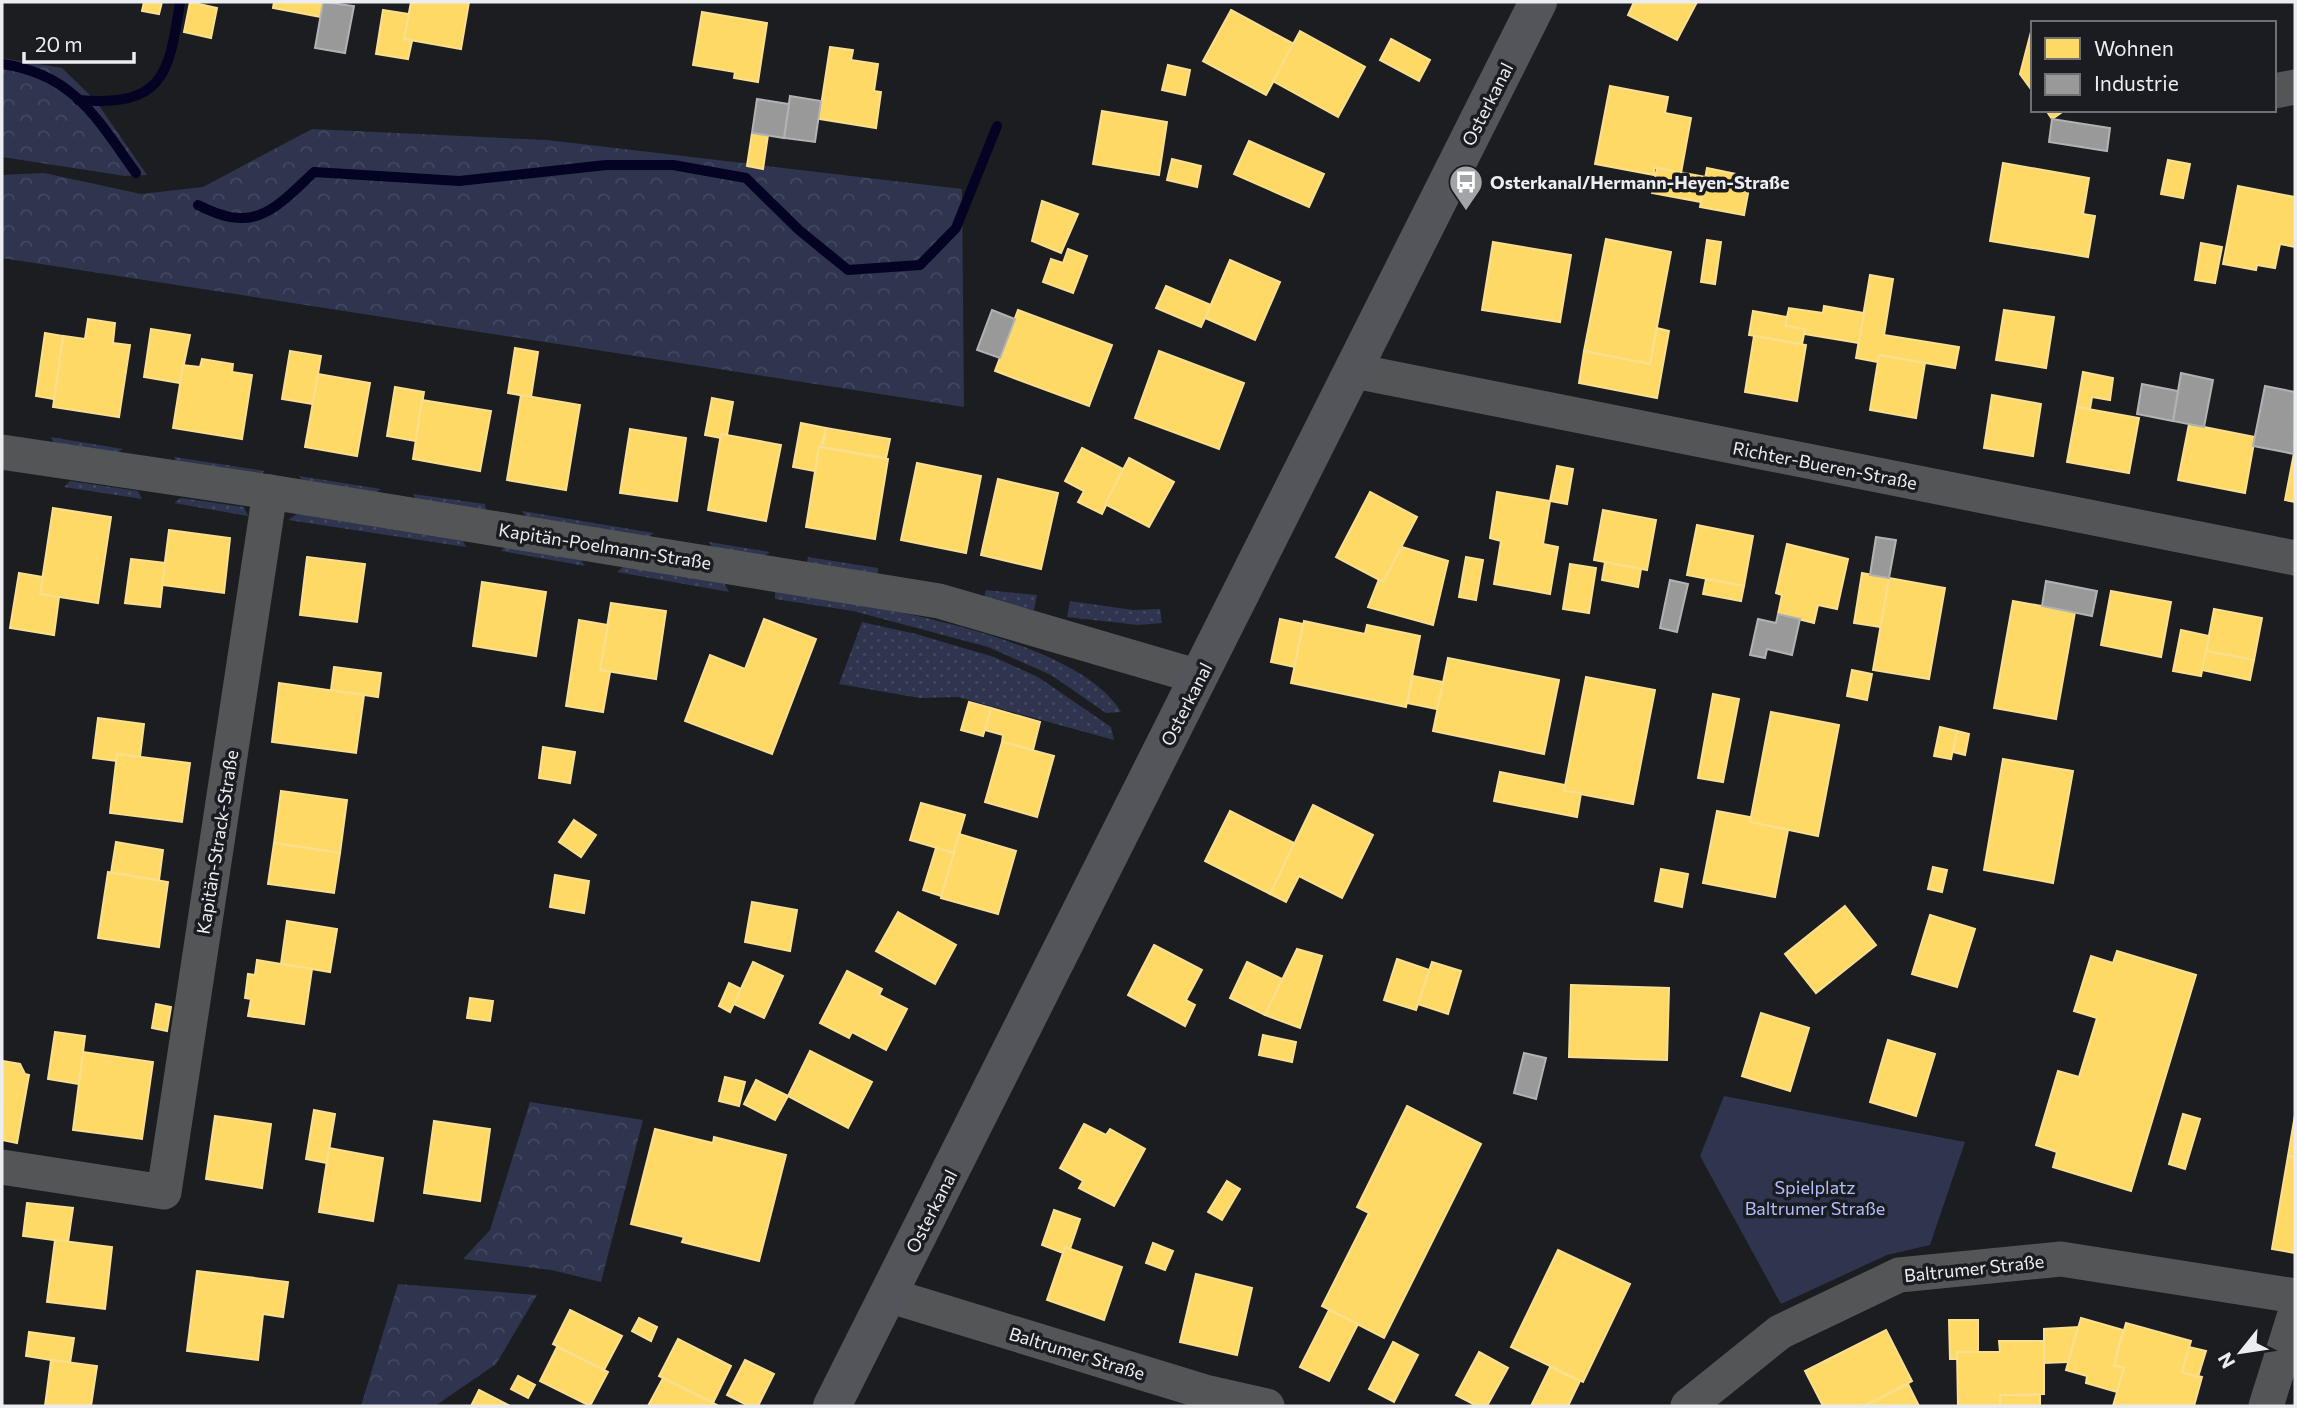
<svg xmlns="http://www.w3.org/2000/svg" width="2297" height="1408" font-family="Commissioner,sans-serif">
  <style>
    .grass { fill: url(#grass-dots) }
    .forest { fill: url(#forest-crowns) }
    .green { fill: #2f344f }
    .homes { fill: #ffd966; stroke: #f9df8f; stroke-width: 2 }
    .industry { fill: #999; stroke: #b2b2b3; stroke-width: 2 }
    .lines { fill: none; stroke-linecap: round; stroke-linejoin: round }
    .stream { stroke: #050323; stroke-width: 10 }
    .street { stroke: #545557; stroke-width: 35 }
    .secondary { stroke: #54555b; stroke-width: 38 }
    .labels { text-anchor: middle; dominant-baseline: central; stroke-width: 7; stroke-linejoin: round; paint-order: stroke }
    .street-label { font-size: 18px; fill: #ecedf0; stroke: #1b1c21 }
    .poi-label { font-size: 18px; font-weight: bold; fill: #ecedf0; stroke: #1b1c21; text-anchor: start }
    .park-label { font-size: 18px; fill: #b1bffd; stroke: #1b1c21 }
  </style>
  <defs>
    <pattern id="grass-dots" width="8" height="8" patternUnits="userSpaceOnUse" patternTransform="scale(1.75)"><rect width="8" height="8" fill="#2f344f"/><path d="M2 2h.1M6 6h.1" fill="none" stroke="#434860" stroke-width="1.8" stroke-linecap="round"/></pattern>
    <pattern id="forest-crowns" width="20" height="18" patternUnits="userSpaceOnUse" patternTransform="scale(1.75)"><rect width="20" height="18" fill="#2f344f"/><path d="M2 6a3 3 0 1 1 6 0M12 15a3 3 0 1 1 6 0" fill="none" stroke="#434860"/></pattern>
  </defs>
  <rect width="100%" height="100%" fill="#1c1d20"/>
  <g class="grass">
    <path d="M51,437L123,449L113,455L55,446Z"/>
    <path d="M174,457L265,471L256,477L178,466Z"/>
    <path d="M299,476L381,489L372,495L305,485Z"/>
    <path d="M70,481L138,491L142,499L64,487Z"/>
    <path d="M413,494L485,504L486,511L417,502Z"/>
    <path d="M181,498L244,507L248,516L174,503Z"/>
    <path d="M522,511L654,533L644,540L527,518Z"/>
    <path d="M297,514L463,541L466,547L288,520Z"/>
    <path d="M709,542L770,552L762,558L715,551Z"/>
    <path d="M505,546L581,560L585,566L501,551Z"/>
    <path d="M808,557L878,568L877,578L806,567Z"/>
    <path d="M624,566L724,583L729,592L617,572Z"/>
    <path d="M775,590C859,603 1077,636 1121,712L1106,713L1051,675L988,647L853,611L775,599Z"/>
    <path d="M986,590L1037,595L1034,610L983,600Z"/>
    <path d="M1070,601L1133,610L1160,609L1162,623L1138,625L1067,617Z"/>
    <path d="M862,622L916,634L994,657L1038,677L1111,727L1114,740L958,697L920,698L839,684Z"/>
  </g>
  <g class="forest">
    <path d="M2,58L62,68L95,100L147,175L125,176L2,157Z"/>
    <path d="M312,129L547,140L962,189L964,407L2,258V175L44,173L141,194L203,187Z"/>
    <path d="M530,1102L643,1120L601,1282L551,1270L463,1259L490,1230Z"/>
    <path d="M398,1284L537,1295L496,1364L435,1406H361Z"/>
  </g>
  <path class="green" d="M1724,1096L1965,1142L1930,1245L1887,1255L1781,1304L1700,1156Z"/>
  <g class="homes">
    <path d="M144,2H162L159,14L142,11Z"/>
    <path d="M190,2L217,8L211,38L184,32Z"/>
    <path d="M274,2H323L321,17L273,8Z"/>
    <path d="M411,2H469L461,49L404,39Z"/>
    <path d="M1634,2H1697L1677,40L1628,15Z"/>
    <path d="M383,10L409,14L404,39L412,41L408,59L376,54Z"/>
    <path d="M1231,10L1294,44L1266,95L1203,61Z"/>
    <path d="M702,12L767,23L758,82L734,78L735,72L693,65Z"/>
    <path d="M2032,28H2033V92L2020,74Z"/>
    <path d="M1300,31L1365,67L1338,117L1273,81Z"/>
    <path d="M1391,39L1430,60L1419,81L1380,60Z"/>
    <path d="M830,47L853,50L851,60L878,64L874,91L881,92L876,128L819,119Z"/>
    <path d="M1168,65L1190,70L1185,95L1162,90Z"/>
    <path d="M1610,86L1668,97L1665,113L1691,118L1681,173L1654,168V175L1595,164Z"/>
    <path d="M2046,110H2065L2052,119Z"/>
    <path d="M1102,111L1167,122L1159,175L1093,164Z"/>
    <path d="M752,133L768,135L763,169L747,166Z"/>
    <path d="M1249,141L1324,174L1309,207L1234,174Z"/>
    <path d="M1172,159L1201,166L1197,187L1167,180Z"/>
    <path d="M2168,160L2190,164L2183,198L2161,194Z"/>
    <path d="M2003,163L2089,178L2083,214L2095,216L2088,257L1990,241Z"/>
    <path d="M1657,168L1706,177L1701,202L1652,193Z"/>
    <path d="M1707,168L1751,177L1744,215L1700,207Z"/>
    <path d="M2238,186L2295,197V247L2280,244L2275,268L2257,265L2256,270L2223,264Z"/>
    <path d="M1042,201L1078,214L1061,253L1032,241Z"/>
    <path d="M1606,239L1671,252L1650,364L1584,351Z"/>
    <path d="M1707,240L1721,242L1715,284L1701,282Z"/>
    <path d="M1493,242L1571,255L1560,322L1482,310Z"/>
    <path d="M2201,243L2222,247L2215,283L2195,280Z"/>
    <path d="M1068,249L1087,256L1073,293L1043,282L1051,259L1063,263Z"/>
    <path d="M1230,260L1280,282L1255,340L1205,318Z"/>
    <path d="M1870,275L1893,279L1884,335L1959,347L1955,368L1879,355L1878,362L1856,358Z"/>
    <path d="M1166,286L1211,305L1201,327L1156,308Z"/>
    <path d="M1824,306L1864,313L1859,343L1804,334L1805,329L1785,326L1789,308L1823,313Z"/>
    <path d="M1018,310L1112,345L1089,406L995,371Z"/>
    <path d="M2004,310L2054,317L2046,368L1996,360Z"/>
    <path d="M1753,311L1787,317L1785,326L1805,329L1802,344L1749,335Z"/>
    <path d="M88,319L115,323L113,343L130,345L119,417L53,407L63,336L85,339Z"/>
    <path d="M1657,328L1669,331L1657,398L1579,383L1584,351L1650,364Z"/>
    <path d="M151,329L190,335L180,383L144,377Z"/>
    <path d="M45,333L63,336L54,399L36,396Z"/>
    <path d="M1754,336L1806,345L1797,401L1745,392Z"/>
    <path d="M515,348L538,352L531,397L508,393Z"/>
    <path d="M290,351L321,356L313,404L282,399Z"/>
    <path d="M1159,351L1244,383L1219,449L1135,418Z"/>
    <path d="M1879,355L1925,363L1916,418L1870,410Z"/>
    <path d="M202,359L233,364L232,372L252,375L242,439L173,428L183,365L200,367Z"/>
    <path d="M2083,372L2113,378L2110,400L2092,397L2090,409L2077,407Z"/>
    <path d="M318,374L370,383L357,456L305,447Z"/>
    <path d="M395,387L424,392L416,441L387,436Z"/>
    <path d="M521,395L580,405L566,490L507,480Z"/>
    <path d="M1992,395L2041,404L2033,456L1984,448Z"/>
    <path d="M712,398L733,402L727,435L721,434V438L705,435Z"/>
    <path d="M422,400L491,411L480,471L413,459Z"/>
    <path d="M2077,407L2139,418L2129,473L2067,462Z"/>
    <path d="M801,423L826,428L815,471L793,467Z"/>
    <path d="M2189,424L2255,437L2245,493L2178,480Z"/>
    <path d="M826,428L890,439L886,458L823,447Z"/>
    <path d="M630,429L686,438L677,501L620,493Z"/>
    <path d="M721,434L781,445L766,521L708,510Z"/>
    <path d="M819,447L888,459L875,539L806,527Z"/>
    <path d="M1082,448L1123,469L1102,514L1078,502L1084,491L1065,481Z"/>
    <path d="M2295,448V502L2285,500Z"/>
    <path d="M1129,458L1174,482L1149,527L1105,504Z"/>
    <path d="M917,463L981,476L966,553L901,540Z"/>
    <path d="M1557,466L1573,469L1567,504L1550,501Z"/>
    <path d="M998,479L1058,493L1041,569L981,555Z"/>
    <path d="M1370,492L1417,517L1383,582L1336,557Z"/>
    <path d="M1497,492L1550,501L1543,544L1558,547L1550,594L1494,584L1501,541L1490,538Z"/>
    <path d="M53,508L111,517L98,603L40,594Z"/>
    <path d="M1603,510L1656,520L1647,570L1594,560Z"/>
    <path d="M1697,525L1753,536L1744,586L1687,575Z"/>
    <path d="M169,530L230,538L224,593L162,585Z"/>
    <path d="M1787,544L1848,559L1837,609L1818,605L1814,623L1778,614L1782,595L1776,593Z"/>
    <path d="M1402,547L1448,561L1433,625L1368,607L1379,579L1383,582Z"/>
    <path d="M307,557L365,564L357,622L300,615Z"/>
    <path d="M1466,557L1483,560L1476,600L1459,597Z"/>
    <path d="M131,559L165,563L160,607L125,603Z"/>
    <path d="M1605,562L1641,569L1638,587L1602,580Z"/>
    <path d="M1570,564L1596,568L1589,613L1563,609Z"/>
    <path d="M19,573L43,577L40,594L59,597L54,635L10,628Z"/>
    <path d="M1862,573L1889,578L1881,627L1854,623Z"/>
    <path d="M1889,578L1945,588L1929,679L1873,670Z"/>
    <path d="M1706,579L1744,586L1741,601L1703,594Z"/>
    <path d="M482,582L546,592L536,656L473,646Z"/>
    <path d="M2111,591L2171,602L2161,657L2101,645Z"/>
    <path d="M2013,601L2075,612L2056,719L1994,708Z"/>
    <path d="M611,603L666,611L656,679L600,670Z"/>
    <path d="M2214,609L2262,618L2254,660L2206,651Z"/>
    <path d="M764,619L816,639L772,754L685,721L710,655L745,669Z"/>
    <path d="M1280,619L1303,624L1295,667L1271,662Z"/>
    <path d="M579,620L608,625L600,670L610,672L603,712L566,706Z"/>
    <path d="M1304,621L1365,634L1367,625L1420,636L1406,707L1291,683Z"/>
    <path d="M2181,630L2209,636L2201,676L2173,671Z"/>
    <path d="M2206,651L2254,660L2250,680L2202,670Z"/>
    <path d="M1448,658L1559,680L1544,754L1433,731Z"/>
    <path d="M334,667L381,673L378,697L331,690Z"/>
    <path d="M1852,670L1872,674L1867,700L1847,696Z"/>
    <path d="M1413,676L1443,682L1437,709L1407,703Z"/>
    <path d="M1586,677L1655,690L1633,804L1564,791Z"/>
    <path d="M279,683L364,695L356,753L272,742Z"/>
    <path d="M1713,694L1739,699L1723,782L1698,778Z"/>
    <path d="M969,702L991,708L983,736L961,730Z"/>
    <path d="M991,708L1040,722L1033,750L1002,742L1003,735L985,730Z"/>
    <path d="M1771,712L1839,725L1818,836L1750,822Z"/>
    <path d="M98,718L144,724L140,757L117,754L116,761L93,758Z"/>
    <path d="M1940,727L1957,731L1951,759L1934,756Z"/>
    <path d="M1957,731L1969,734L1965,755L1953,752Z"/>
    <path d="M1002,742L1054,756L1037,817L985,802Z"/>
    <path d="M543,747L575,752L570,783L539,778Z"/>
    <path d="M117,754L190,763L182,822L110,813Z"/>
    <path d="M2003,759L2073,771L2053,883L1984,870Z"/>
    <path d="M1500,772L1565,785L1564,791L1581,793L1577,817L1494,801Z"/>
    <path d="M281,791L347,800L340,853L274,843Z"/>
    <path d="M921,803L965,815L954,853L910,840Z"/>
    <path d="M1313,805L1373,835L1342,898L1299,876L1286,902L1270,894Z"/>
    <path d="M1230,811L1294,843L1270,894L1205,861Z"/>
    <path d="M1717,811L1750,817V822L1788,830L1775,897L1703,883Z"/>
    <path d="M574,820L596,835L581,857L559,842Z"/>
    <path d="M959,834L1016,851L998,914L941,898Z"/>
    <path d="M116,842L163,850L159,880L111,873Z"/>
    <path d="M274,843L340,853L334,893L268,884Z"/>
    <path d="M936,848L954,853L941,896L923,890Z"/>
    <path d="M1933,867L1947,870L1942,892L1928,889Z"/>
    <path d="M1661,869L1688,874L1682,907L1655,901Z"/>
    <path d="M108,872L168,882L159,947L98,938Z"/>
    <path d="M555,875L589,881L584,913L550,907Z"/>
    <path d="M752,902L797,910L790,951L745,942Z"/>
    <path d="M1845,906L1876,945L1816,993L1785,954Z"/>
    <path d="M898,912L956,945L935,984L876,951Z"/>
    <path d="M1930,915L1975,929L1957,987L1912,974Z"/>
    <path d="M287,921L337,929L330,972L281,964Z"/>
    <path d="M1154,945L1202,970L1186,1000L1195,1005L1185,1026L1128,995Z"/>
    <path d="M1297,949L1322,956L1300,1028L1265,1015Z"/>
    <path d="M2117,951L2196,975L2131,1191L2053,1167L2057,1152L2036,1145L2058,1071L2079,1077L2097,1018L2074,1011L2091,956L2113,963Z"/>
    <path d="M1397,959L1429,970L1416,1010L1384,1000Z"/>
    <path d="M257,960L312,969L304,1024L248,1016L251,999L245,998L248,974L255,975Z"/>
    <path d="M753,962L783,976L764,1018L734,1004Z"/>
    <path d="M1247,962L1282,979L1265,1015L1230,998Z"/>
    <path d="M1432,962L1461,971L1448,1014L1418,1004Z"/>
    <path d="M847,971L882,989L879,995L907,1009L886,1050L852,1032L849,1038L820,1023Z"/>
    <path d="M729,983L741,989L730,1012L719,1006Z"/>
    <path d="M1571,985L1669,988L1667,1060L1569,1057Z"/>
    <path d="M470,998L493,1001L490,1021L467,1018Z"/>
    <path d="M156,1004L171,1007L167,1031L152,1028Z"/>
    <path d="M1761,1013L1809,1028L1790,1091L1742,1076Z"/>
    <path d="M55,1032L85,1036L79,1084L48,1079Z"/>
    <path d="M1263,1035L1296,1042L1292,1062L1259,1055Z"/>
    <path d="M1888,1040L1935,1054L1916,1116L1870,1102Z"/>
    <path d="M810,1051L872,1082L848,1128L788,1096Z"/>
    <path d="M83,1052L153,1062L142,1139L73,1130Z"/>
    <path d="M3,1061L20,1064L25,1074L29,1075L17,1143L2,1140Z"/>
    <path d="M725,1077L745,1082L739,1106L719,1101Z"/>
    <path d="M756,1080L788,1096L775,1120L744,1104Z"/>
    <path d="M1407,1106L1481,1144L1384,1338L1322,1306L1369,1213L1357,1207Z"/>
    <path d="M314,1110L335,1114L327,1163L306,1159Z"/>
    <path d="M2183,1114L2200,1119L2185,1169L2169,1164Z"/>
    <path d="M2295,1115V1157L2288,1156Z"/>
    <path d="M215,1116L271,1124L262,1188L206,1179Z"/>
    <path d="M434,1121L490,1129L480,1201L424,1193Z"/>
    <path d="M1084,1124L1106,1135L1110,1129L1145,1149L1114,1206L1079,1188L1083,1181L1060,1168Z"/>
    <path d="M655,1129L713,1143L714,1137L786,1155L759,1261L682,1242L684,1237L631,1224Z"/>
    <path d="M329,1148L383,1158L373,1221L319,1212Z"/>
    <path d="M2288,1156L2295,1157V1253L2272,1249Z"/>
    <path d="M1227,1181L1240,1189L1222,1220L1208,1212Z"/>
    <path d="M27,1203L73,1208L68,1242L23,1236Z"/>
    <path d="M1054,1210L1080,1219L1070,1249L1065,1247L1063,1253L1042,1245Z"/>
    <path d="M55,1240L112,1247L105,1309L47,1302Z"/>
    <path d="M1153,1243L1173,1251L1165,1270L1146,1263Z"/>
    <path d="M1065,1247L1122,1267L1104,1320L1047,1300Z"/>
    <path d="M1558,1250L1630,1284L1583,1382L1511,1347Z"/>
    <path d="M197,1271L288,1282L283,1317L263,1314L258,1360L187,1351Z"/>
    <path d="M1196,1274L1252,1288L1237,1355L1180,1342Z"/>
    <path d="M570,1310L622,1336L604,1370L553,1344Z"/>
    <path d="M1329,1310L1358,1324L1329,1381L1300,1367Z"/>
    <path d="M639,1318L657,1327L651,1341L632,1331Z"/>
    <path d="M2081,1318L2123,1330L2114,1365L2124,1368L2117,1392L2086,1383L2087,1376L2066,1370Z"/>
    <path d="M1949,1320H1978V1352H1957L1958,1359H1950Z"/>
    <path d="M2126,1323L2191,1341L2182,1372L2202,1377L2194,1406H2113L2124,1368L2114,1365Z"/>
    <path d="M2078,1327L2068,1362L2044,1363V1329Z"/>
    <path d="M1886,1330L1912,1381L1866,1406H1823L1805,1371Z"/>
    <path d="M29,1332L74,1338L70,1363L26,1356Z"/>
    <path d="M678,1339L731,1366L713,1403L659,1376Z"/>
    <path d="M1999,1341H2044V1394L2000,1395V1406H1958L1957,1352H2000Z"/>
    <path d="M1393,1342L1418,1355L1394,1402L1369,1389Z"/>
    <path d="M557,1347L608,1372L590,1406L540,1381Z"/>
    <path d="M2189,1347L2206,1351L2198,1377L2182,1372Z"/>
    <path d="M1479,1352L1508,1368L1487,1406H1477L1456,1395Z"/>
    <path d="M51,1360L97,1366L91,1406H45Z"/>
    <path d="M745,1360L774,1374L758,1406H749L727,1395Z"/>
    <path d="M1550,1367L1580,1381L1568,1406H1531Z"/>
    <path d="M518,1376L535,1385L528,1398L511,1389Z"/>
    <path d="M663,1378L717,1405L716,1406H648Z"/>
    <path d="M1908,1384L1919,1406H1866V1405Z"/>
    <path d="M479,1390L510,1406H471Z"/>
    <rect x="2000" y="1395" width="40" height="11"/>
  </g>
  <g class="industry">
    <path d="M323,2L354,6L345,53L315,48Z"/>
    <path d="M790,96L821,101L815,142L784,138Z"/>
    <path d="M757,99L789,104L784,138L752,133Z"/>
    <path d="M2052,119L2110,128L2107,151L2049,142Z"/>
    <path d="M992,310L1015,319L1000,358L977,350Z"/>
    <path d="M2181,373L2213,380L2204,427L2173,421Z"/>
    <path d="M2142,384L2178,391L2173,421L2137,414Z"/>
    <path d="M2265,386L2295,392L2294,454L2253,446Z"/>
    <path d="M1876,537L1896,540L1889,578L1870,575Z"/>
    <path d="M1670,580L1688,584L1677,632L1660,628Z"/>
    <path d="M2046,581L2097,591L2092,616L2042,606Z"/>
    <path d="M1778,614L1800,619L1792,655L1767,649L1765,658L1750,655L1758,619L1776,623Z"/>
    <path d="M1524,1053L1546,1058L1536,1099L1514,1093Z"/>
  </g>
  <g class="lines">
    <g class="stream">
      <path d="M2,64C74,74 97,119 136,173"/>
      <path d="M78,100C162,107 169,77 180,2"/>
      <path d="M198,205C254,234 273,211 314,172L459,181L606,165H673L746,178L799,230L848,270L920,265L956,228L997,126"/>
    </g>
    <g class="street">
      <path d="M2274,91L2295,87"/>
      <path d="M1355,371L2295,558"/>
      <path d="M2,452L270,492L939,601L1199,677"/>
      <path d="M2,1167L164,1192L270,492"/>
      <path d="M888,1295L1205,1392L1267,1406"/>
      <path d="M1688,1406L1780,1332L1899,1275L2061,1259L2295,1296"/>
      <path d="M2266,1406L2295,1314"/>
    </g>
    <path class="secondary" d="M832,1406L1538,2"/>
  </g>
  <defs>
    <g id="bus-pin" transform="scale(1.75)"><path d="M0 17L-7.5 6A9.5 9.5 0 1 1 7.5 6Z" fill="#a3a4a7" stroke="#1b1c21"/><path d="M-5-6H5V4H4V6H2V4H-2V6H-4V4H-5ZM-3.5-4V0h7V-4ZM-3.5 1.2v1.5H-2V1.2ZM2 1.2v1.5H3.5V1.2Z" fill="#fff"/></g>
  </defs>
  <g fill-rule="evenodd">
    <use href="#bus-pin" x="1466" y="182"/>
  </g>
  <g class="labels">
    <g class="street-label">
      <text transform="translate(1487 104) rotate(-63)">Osterkanal</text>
      <text transform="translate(1825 465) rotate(11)">Richter-Bueren-Straße</text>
      <text transform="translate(605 546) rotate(9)">Kapitän-Poelmann-Straße</text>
      <text transform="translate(1186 704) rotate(-63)">Osterkanal</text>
      <text transform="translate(217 842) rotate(-81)">Kapitän-Strack-Straße</text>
      <text transform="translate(931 1211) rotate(-63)">Osterkanal</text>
      <text transform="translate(1974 1268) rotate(-6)">Baltrumer Straße</text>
      <text transform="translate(1077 1353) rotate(17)">Baltrumer Straße</text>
    </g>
    <g class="poi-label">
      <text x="1490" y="182">Osterkanal/Hermann-Heyen-Straße</text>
    </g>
    <g class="park-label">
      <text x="1815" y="1187">Spielplatz<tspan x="1815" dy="21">Baltrumer Straße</tspan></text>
    </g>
  </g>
  <rect width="2297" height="1408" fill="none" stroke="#ecedf0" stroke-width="7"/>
  <rect x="2031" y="21" width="245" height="91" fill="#1b1c21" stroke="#6f7074" stroke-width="2"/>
  <rect x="2045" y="38" width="35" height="21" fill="#ffd966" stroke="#6f7074" stroke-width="2"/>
  <text x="2094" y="56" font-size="21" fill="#ecedf0">Wohnen</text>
  <rect x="2045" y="74" width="35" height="21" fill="#999999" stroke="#6f7074" stroke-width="2"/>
  <text x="2094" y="91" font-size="21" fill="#ecedf0">Industrie</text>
  <g transform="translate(2241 1352) rotate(240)" stroke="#1b1c21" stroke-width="5" paint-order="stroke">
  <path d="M0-5L12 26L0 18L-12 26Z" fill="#ecedf0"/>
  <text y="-10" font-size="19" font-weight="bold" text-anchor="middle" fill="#ecedf0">N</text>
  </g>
  <path d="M24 52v10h110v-10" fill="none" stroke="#ecedf0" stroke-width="3.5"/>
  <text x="35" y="52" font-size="21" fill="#ecedf0" stroke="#1b1c21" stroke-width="5" paint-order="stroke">20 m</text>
</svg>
